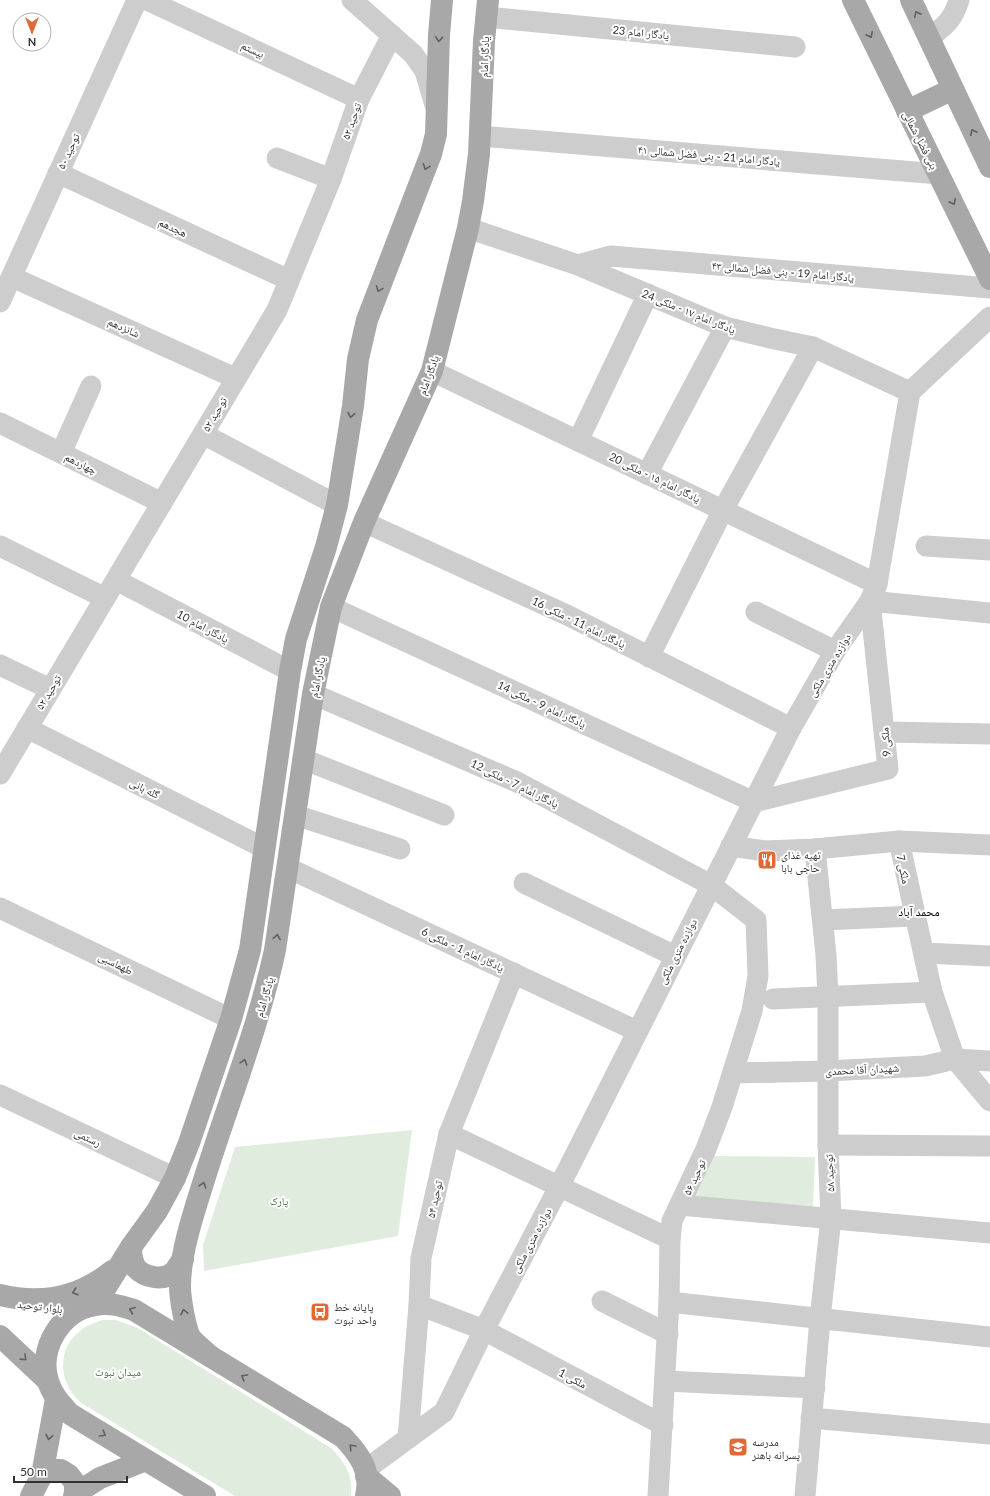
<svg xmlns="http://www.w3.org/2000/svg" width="990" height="1496" font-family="Lato,'Noto Naskh Arabic',sans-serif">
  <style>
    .green { fill: #e0ecde }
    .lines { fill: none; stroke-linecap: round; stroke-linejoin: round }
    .minor { stroke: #cdcdcd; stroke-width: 21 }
    .major { stroke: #a8a8a8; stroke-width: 22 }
    .oneway { stroke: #606060 }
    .labels { text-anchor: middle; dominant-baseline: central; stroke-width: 4; stroke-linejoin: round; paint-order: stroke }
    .street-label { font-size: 11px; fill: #303030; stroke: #fff }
    .poi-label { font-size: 11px; fill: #303030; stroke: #fff; text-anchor: start }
    .park-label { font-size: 11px; fill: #426b3d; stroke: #fff }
    .neighbourhood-label { font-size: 12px; fill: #000; stroke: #fff }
  </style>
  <rect width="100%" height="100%" fill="#fff"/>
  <g class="green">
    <path d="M412,1130L398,1236L204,1271L203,1245L235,1147Z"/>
    <path d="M714,1156L815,1157L813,1206L694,1200Z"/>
    <path d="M102,1320H115L136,1327L331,1448C345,1462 353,1475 351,1496H235L83,1404C59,1387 55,1350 80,1331C86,1325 95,1323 102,1320Z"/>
  </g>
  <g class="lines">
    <g class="minor">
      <path d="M147,0L359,99"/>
      <path d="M352,0L413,54L425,71L435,105"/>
      <path d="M486,17L795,47"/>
      <path d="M929,38C945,26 953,20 959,0"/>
      <path d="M480,136L939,174"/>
      <path d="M277,158L331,179"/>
      <path d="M58,173L289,280"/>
      <path d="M468,228L578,265L725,327L770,338L813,347L910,392"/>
      <path d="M578,265L611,256L990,288"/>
      <path d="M12,277L235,378"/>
      <path d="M0,302L137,0"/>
      <path d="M432,371L877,584"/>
      <path d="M910,392L990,317"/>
      <path d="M0,423L162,503"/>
      <path d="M203,434L337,505"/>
      <path d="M578,441L648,294"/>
      <path d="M61,453L91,386"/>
      <path d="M647,474L725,327"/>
      <path d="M364,522L567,615L791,728"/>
      <path d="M0,546L105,598"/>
      <path d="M926,546L990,550"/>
      <path d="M116,580L290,671"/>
      <path d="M331,607L754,802L888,769L870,601L990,613"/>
      <path d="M756,612L835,651"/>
      <path d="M649,657L723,510L813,347"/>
      <path d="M0,665L50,689"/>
      <path d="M313,694L517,782L711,885L756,920L758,976L752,1011L722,1107L706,1149L672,1221L670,1239L669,1302L658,1496"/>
      <path d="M27,728L264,848"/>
      <path d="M885,732L990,734"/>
      <path d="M303,759L444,815"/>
      <path d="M0,774L277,310L331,179L359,99L392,35"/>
      <path d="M295,815L400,849"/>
      <path d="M899,841L990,845"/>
      <path d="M731,846L765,851L815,849L899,841L932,992L955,1059L990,1101"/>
      <path d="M288,868L637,1031"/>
      <path d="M524,883L675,956"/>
      <path d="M0,908L231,1019"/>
      <path d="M823,920L914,916"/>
      <path d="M924,953L990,956"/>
      <path d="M773,999L932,992"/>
      <path d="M733,1073L827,1071L925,1066L955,1059L990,1061"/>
      <path d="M0,1095L175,1178"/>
      <path d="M449,1134L670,1239"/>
      <path d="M828,1145L990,1146"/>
      <path d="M680,1205L990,1233"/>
      <path d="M602,1301L668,1334"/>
      <path d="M669,1302L990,1337"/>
      <path d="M419,1305L484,1330L663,1425"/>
      <path d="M665,1381L815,1388"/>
      <path d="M811,1418L990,1434"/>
      <path d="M408,1438L419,1305L421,1258L449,1134L514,973"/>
      <path d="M365,1470L444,1412L484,1330L559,1187L791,728L835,651L870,601L877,584L910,392"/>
      <path d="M805,1496L820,1319L831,1218L828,1145V997L826,955L815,849"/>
    </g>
    <g class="major">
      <path d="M853,0L990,279"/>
      <path d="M911,0L990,167"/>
      <path d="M907,111L953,89"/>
      <path d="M131,1247C131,1254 132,1262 136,1268C145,1278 164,1281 174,1272C177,1268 180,1263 183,1259"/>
      <path d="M0,1295C41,1305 80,1297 112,1271"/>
      <path d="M95,1305L131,1247L157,1211L175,1178L189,1143L231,1019L250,950L290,671L296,639L326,547L337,505L353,406L358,359L367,320L431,154L436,134L439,35L442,0"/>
      <path d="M0,1336L48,1381"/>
      <path d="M210,1356C204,1350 195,1344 190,1337C185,1327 180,1298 180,1286C180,1253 194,1212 204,1180C228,1103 258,1029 275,950L313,694L331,607L364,522L432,371L468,228L473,201L479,154L484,41L488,0"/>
      <path d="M42,1475L50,1470H61L69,1475L75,1483V1494"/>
      <path d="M366,1476L390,1496"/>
      <path d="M31,1496L42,1475L56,1399"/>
      <path d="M74,1496L75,1494L100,1478L146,1460"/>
      <path d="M205,1496L70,1414C61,1404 52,1395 48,1381C38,1349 61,1310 95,1305C109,1302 121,1306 134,1310L343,1437C359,1454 372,1471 366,1496"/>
    </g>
  </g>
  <defs><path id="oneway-chevron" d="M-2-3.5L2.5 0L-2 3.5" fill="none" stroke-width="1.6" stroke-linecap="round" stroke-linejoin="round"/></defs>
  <g class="oneway">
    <use href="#oneway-chevron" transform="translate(917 14) rotate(-116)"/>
    <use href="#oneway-chevron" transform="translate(870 35) rotate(64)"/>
    <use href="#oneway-chevron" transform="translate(439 39) rotate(93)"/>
    <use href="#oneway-chevron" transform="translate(973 132) rotate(-116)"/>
    <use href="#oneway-chevron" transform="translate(426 167) rotate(111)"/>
    <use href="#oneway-chevron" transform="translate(953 202) rotate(64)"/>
    <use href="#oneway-chevron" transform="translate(379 289) rotate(111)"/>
    <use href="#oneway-chevron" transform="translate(351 415) rotate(99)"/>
    <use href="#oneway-chevron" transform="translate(277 937) rotate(-81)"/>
    <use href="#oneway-chevron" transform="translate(244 1062) rotate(-72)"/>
    <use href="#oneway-chevron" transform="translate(203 1185) rotate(-73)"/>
    <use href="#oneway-chevron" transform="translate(75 1292) rotate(161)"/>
    <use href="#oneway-chevron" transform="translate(132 1310) rotate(-157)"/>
    <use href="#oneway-chevron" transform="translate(184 1312) rotate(-102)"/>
    <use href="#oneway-chevron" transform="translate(24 1358) rotate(44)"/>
    <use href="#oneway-chevron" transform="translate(244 1377) rotate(-149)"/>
    <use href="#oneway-chevron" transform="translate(103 1434) rotate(31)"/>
    <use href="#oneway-chevron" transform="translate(49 1437) rotate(101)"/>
    <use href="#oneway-chevron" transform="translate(352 1447) rotate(-133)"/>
  </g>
  <defs>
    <g id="restaurant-square" transform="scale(1)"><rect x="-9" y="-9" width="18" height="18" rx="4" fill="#e26836" stroke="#fff"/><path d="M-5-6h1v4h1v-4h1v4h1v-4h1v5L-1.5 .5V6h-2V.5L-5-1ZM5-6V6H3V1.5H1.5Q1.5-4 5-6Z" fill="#fff"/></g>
    <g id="bus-square" transform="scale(1)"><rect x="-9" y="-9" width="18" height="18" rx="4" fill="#e26836" stroke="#fff"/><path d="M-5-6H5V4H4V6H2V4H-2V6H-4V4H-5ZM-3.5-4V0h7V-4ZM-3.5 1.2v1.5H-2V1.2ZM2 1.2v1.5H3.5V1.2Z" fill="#fff"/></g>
    <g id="school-square" transform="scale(1)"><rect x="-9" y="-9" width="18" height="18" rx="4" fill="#e26836" stroke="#fff"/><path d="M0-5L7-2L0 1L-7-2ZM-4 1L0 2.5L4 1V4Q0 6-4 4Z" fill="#fff"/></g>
  </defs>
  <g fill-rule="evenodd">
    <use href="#restaurant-square" x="767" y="860"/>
    <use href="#bus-square" x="320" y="1312"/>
    <use href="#school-square" x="738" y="1447"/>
  </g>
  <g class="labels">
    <g class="street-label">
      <text transform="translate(641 32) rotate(6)">یادگار امام 23</text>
      <text transform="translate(253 49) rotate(25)">بیستم</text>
      <text transform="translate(484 57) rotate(-88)">یادگار امام</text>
      <text transform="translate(351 121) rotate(-71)">توحید ۵۲</text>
      <text transform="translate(921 140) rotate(63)">بنی فضل شمالی</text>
      <text transform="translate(68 151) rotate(-65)">توحید ۵۰</text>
      <text transform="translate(709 155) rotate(5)">یادگار امام 21 - بنی فضل شمالی ۴۱</text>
      <text transform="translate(173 227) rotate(25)">هجدهم</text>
      <text transform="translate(783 271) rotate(5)">یادگار امام 19 - بنی فضل شمالی ۴۳</text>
      <text transform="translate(689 311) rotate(22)">یادگار امام ۱۷ - ملکی 24</text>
      <text transform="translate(124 327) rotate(24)">شانزدهم</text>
      <text transform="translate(428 375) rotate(-70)">یادگار امام</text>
      <text transform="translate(214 414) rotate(-60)">توحید ۵۲</text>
      <text transform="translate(81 463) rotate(26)">چهاردهم</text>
      <text transform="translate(655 477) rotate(26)">یادگار امام ۱۵ - ملکی 20</text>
      <text transform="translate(579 622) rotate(26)">یادگار امام 11 - ملکی 16</text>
      <text transform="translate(203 626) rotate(28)">یادگار امام 10</text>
      <text transform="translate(829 665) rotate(-59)">دوازده متری ملکی</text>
      <text transform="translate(317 677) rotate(-79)">یادگار امام</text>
      <text transform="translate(48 692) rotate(-59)">توحید ۵۲</text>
      <text transform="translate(542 704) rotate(25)">یادگار امام 9 - ملکی 14</text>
      <text transform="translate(885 742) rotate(-95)">ملکی 9</text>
      <text transform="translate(515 783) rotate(26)">یادگار امام 7 - ملکی 12</text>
      <text transform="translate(145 788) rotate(27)">گله بانی</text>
      <text transform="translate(904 869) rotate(78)">ملکی 7</text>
      <text transform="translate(463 949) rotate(25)">یادگار امام 1 - ملکی 6</text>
      <text transform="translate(677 951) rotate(-63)">دوازده متری ملکی</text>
      <text transform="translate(116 963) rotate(26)">طهماسبی</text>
      <text transform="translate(264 997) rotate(-74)">یادگار امام</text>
      <text transform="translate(862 1069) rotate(-3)">شهیدان آقا محمدی</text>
      <text transform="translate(88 1137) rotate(25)">رستمی</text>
      <text transform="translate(829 1173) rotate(-93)">توحید ۵۸</text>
      <text transform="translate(694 1177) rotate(-65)">توحید ۵۶</text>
      <text transform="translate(434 1199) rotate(-78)">توحید ۵۴</text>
      <text transform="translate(531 1240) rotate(-62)">دوازده متری ملکی</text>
      <text transform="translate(40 1306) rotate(7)">بلوار توحید</text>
      <text transform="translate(573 1378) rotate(28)">ملکی 1</text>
    </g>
    <g class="poi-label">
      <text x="781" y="854">تهیه غذای<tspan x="781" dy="13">حاجی بابا</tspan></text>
      <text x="334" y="1306">پایانه خط<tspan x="334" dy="13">واحد نبوت</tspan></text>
      <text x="752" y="1441">مدرسه<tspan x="752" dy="13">پسرانه باهنر</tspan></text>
    </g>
    <g class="park-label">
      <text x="279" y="1200">پارک</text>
      <text x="118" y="1371">میدان نبوت</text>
    </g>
    <g class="neighbourhood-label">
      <text x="919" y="911">محمد آباد</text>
    </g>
  </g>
  <g transform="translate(32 32) rotate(180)"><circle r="19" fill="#ffffff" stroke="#acacac"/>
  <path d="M0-3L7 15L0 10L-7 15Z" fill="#e26836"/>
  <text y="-6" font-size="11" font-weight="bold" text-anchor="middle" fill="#303030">N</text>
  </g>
  <path d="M14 1476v6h113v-6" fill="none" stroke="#303030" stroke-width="2"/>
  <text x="20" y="1476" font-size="12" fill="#303030" stroke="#ffffff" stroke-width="3" paint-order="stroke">50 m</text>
</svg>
